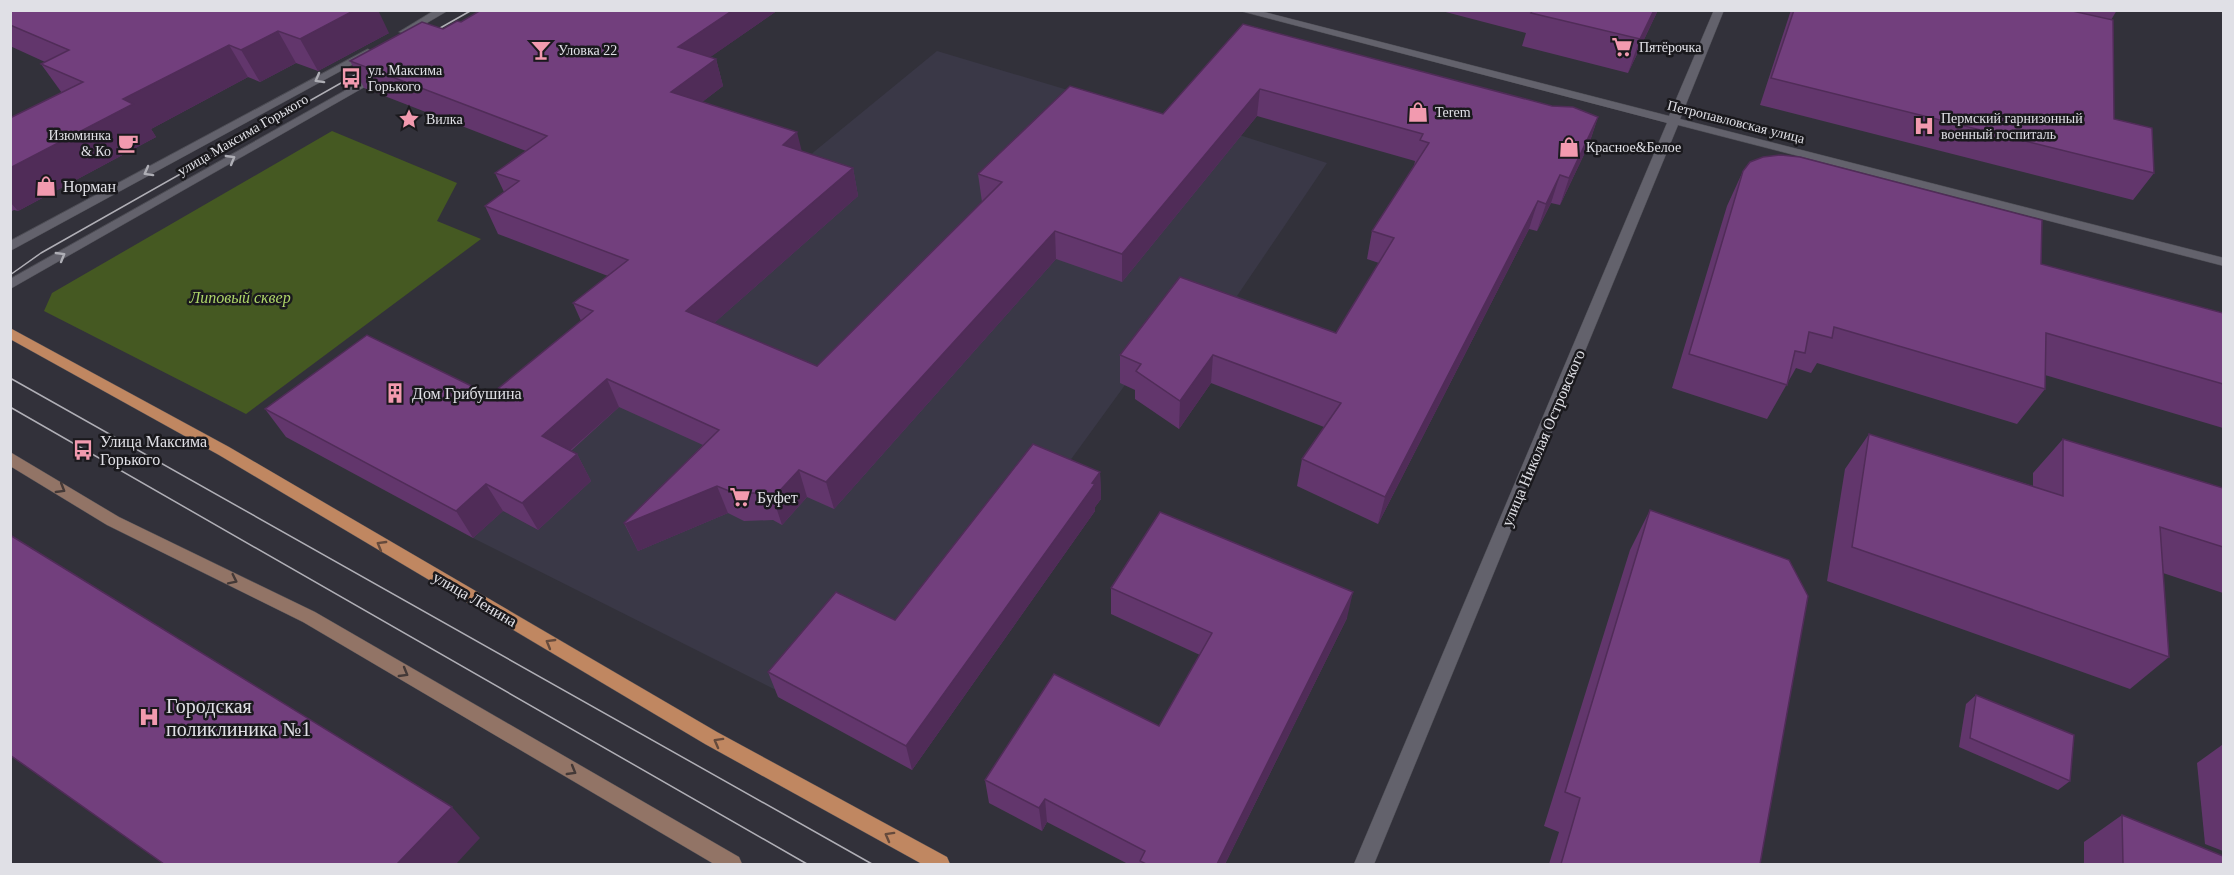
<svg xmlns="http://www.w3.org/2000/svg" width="2234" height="875" font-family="'Times New Roman',serif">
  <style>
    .built { fill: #3a3847 }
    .green { fill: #455922 }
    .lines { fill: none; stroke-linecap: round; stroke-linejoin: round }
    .minor-casing { stroke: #4d4d54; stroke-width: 1 }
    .secondary-casing { stroke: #4d4d54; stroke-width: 1 }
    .primary-casing { stroke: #4d4d54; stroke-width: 1 }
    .minor { fill: #63626c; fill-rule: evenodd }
    .secondary { fill: #927466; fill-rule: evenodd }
    .primary { fill: #c08761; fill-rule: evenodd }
    .tram { stroke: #b0afb6; stroke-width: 1.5 }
    .wall { fill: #62366c }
    .shaded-wall { fill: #502c58 }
    .building { fill: #723f7d; stroke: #502c58; stroke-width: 1.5 }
    .oneway { stroke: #aeaeb5 }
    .oneway2 { stroke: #443937 }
    .oneway3 { stroke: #654a3c }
    .labels { text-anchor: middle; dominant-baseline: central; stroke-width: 5; stroke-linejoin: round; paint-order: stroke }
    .far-poi-label { font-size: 14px; fill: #e0e0e6; stroke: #1a191d; text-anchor: start }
    .far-street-label { font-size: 14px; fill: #e0e0e6; stroke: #1a191d }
    .poi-label { font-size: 16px; fill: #e0e0e6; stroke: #1a191d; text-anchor: start }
    .park-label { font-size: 16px; font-style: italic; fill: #add569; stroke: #1a191d }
    .street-label { font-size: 16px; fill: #e0e0e6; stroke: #1a191d }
    .near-poi-label { font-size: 20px; fill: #e0e0e6; stroke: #1a191d; text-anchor: start }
  </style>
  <rect width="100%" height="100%" fill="#32313a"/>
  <path class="built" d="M937,51L1168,120L1174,114L1327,163L1237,296L1263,306L1247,330L1120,382L1125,385L1056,480L901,646L782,693L473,538L503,511L538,530L556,463L804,160Z"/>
  <path class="green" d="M332,131L457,183L437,221L481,239L246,414L44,311L52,293Z"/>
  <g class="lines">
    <g class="minor-casing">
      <g id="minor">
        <path d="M435,10H449L408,34L399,32Z"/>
        <path d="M1237,10H1256L1669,116L1714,10H1724L1680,119L2224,258V266L1678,125L1374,864H1354L1667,123Z"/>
        <path d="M368,49L373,52L372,54L10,251V241Z"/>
        <path d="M378,72L382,73V77L10,289V279Z"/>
      </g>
    </g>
    <g class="secondary-casing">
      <path id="secondary" d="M10,452L119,517L315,612L739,857L742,864H714L303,622L107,525L10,466Z"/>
    </g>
    <g class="primary-casing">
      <path id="primary" d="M10,328L229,447L717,732L947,857L950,864H922L705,744L219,455L10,339Z"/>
    </g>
    <use href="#minor" class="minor"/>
    <use href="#secondary" class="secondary"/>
    <use href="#primary" class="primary"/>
    <g class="tram">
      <path d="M426,36L472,10"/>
      <path d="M10,275L41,253L371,66"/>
      <path d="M10,378L872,864"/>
      <path d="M10,407L807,864"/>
    </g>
  </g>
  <g class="wall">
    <path d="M10,10L389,33L318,71L296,63L260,82L248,77L151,129L156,137L18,211L14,210L10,212V118L62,93L41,64L45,62L10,46Z"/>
    <path d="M561,10H778L710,57L716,59L723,86L702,102L801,151L853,168L858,196L714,323L817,366L982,202L978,174L1163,114L1243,24L1552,106L1598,117L1589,144L1560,205L1551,203L1537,231L1529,229L1378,524L1297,486L1302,459L1324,427L1211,383L1179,429L1135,399V390L1120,383V355L1336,333L1379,263L1367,259L1372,231L1414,166L1415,161L1257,116L1122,282L1056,259L834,509L807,497L782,525L773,520L744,521L728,513L638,551L624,523L703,445L619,407L571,451L577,454L591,481L538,530L503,511L473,538L286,437L265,409L490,395L581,321L573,303L608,276L498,234L485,206L504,192L495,173L526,151L364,88L350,61L461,22Z"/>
    <path d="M1438,10H1658L1628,73L1522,46L1526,33Z"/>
    <path d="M1791,10H2117L2111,20L2114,119L2154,173L2133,200L1760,105Z"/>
    <path d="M1743,171L2041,264L2223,313V428L2045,375V389L2017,424L1817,363L1811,373L1796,368L1767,419L1672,388L1727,206Z"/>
    <path d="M1869,434L2033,486V473L2063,439L2223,488V593L2163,573L2169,657L2130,689L1827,581L1845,469Z"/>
    <path d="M1100,472L1101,499L1095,507V511L912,770L778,697L768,672L895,620Z"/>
    <path d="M1650,510L1760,864H1549L1559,832L1544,826L1630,550Z"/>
    <path d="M1111,588L1347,618L1225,864H1128L1047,822L1042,831L989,803L985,780L1159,726L1200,655L1111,614Z"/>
    <path d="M1976,695L2070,781L2058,790L1959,747L1966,704Z"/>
    <path d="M2222,745L2223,746V851L2205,844L2197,763Z"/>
    <path d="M2122,815L2223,864H2084V842Z"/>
  </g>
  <g class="shaded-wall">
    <path d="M350,10H378L389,33L318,71L300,39Z"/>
    <path d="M733,10H778L686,74L678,47Z"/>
    <path d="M1654,10H1658L1628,73L1640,39Z"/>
    <path d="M278,31L296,63L260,82L241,50Z"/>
    <path d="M229,45L248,77L151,129L156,137L18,211L10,202V168L123,99Z"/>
    <path d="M716,59L723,86L679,120L671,92Z"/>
    <path d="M1260,89L1257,116L1122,282V254Z"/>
    <path d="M1598,117L1589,144L1560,205L1569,178Z"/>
    <path d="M797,132L804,160L783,145Z"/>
    <path d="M853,168L858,196L696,339L686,311Z"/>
    <path d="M1560,175L1551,203L1537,231L1546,204Z"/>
    <path d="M1538,201L1529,229L1378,524L1385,497Z"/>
    <path d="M1055,231L1056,259L834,509L826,482Z"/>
    <path d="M1213,355L1211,383L1179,429L1180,401Z"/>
    <path d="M607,379L619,407L556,463L542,436Z"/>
    <path d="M577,454L591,481L538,530L522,503Z"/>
    <path d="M799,470L807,497L782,525L773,498Z"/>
    <path d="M1100,472L1101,499L1095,507V511L912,770L906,746Z"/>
    <path d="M486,484L503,511L473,538L456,511Z"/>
    <path d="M717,486L728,513L638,551L625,524Z"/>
    <path d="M1353,592L1347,618L1225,864H1217Z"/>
    <path d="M1045,799L1047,822L1042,831L1039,808Z"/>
    <path d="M452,807L480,838L456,864H397Z"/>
  </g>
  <g class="building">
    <path d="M10,10H355L300,39L278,31L241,50L229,45L123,99L133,104L10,168V118L83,82L41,64L69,50L10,25Z"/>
    <path d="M481,10H733L678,47L716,59L671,92L797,132L783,145L853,168L686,311L817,366L1002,182L978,174L1070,86L1163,114L1243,24L1552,106L1573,107L1598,117L1569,178L1560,175L1546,204L1538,201L1385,497L1302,459L1341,403L1213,355L1180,401L1136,371L1141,364L1120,355L1180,277L1336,333L1394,238L1372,231L1429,143L1420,140L1423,134L1260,89L1122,254L1055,231L826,482L799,470L773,498L763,493H734L717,486L625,524L624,523L719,430L607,379L542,436L577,454L522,503L486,484L456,511L265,409L367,335L490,395L593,311L573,303L628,260L485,206L519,181L495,173L547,136L350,61L422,22L443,29L457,21L461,22Z"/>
    <path d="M1533,10H1654L1640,39L1531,13Z"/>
    <path d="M1794,10H2068L2113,20L2114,119L2152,128L2154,173L1771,78Z"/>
    <path d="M1781,155L1800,157L2042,220L2041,264L2223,313V384L2046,333L2045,389L1834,327L1832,338L1809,332L1805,353L1795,351L1787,385L1689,354L1743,171L1750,162L1763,157Z"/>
    <path d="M1869,434L2063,496V439L2223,488V547L2160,527L2169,657L1852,547Z"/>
    <path d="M1033,444L1100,472L1092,483L1095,484L906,746L768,672L836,592L895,620Z"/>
    <path d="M1650,510L1789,560L1808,596L1760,864H1561L1580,798L1565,792Z"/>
    <path d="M1160,512L1353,592L1217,864H1146L1140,861L1145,851L1045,799L1039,808L985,780L1054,674L1159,726L1212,633L1111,588Z"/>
    <path d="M10,535L452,807L397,864H164L10,755Z"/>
    <path d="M1976,695L2074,735L2070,781L1970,738Z"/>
    <path d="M2122,815L2223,856V864H2123Z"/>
  </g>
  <defs><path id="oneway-chevron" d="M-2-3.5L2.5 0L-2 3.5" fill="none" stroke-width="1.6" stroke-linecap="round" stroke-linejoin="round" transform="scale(1.5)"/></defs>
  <g class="oneway">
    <use href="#oneway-chevron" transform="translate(319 79) rotate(151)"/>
    <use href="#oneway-chevron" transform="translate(231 159) rotate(-30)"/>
    <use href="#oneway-chevron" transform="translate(148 172) rotate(151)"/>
    <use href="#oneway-chevron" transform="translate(61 256) rotate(-30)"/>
  </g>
  <g class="oneway2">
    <use href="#oneway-chevron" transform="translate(61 489) rotate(31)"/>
    <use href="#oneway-chevron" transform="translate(233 580) rotate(26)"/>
    <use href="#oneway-chevron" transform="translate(404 673) rotate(30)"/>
    <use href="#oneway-chevron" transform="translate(572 771) rotate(30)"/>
  </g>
  <g class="oneway3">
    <use href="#oneway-chevron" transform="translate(381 545) rotate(-150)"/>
    <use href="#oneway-chevron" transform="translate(550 643) rotate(-150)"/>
    <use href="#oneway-chevron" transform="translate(718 742) rotate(-151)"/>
    <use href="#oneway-chevron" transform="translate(889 836) rotate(-151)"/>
  </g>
  <defs>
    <g id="supermarket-bare" transform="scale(1.62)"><path d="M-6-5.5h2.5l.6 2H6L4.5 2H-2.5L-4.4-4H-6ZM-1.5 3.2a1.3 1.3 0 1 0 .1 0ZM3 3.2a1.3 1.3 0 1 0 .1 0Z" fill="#f29aaf" stroke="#1a191d" stroke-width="2.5" paint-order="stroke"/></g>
    <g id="bar-bare" transform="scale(1.62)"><path d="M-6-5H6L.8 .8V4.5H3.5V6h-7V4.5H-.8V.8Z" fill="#f29aaf" stroke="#1a191d" stroke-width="2.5" paint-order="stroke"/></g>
    <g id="bus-bare" transform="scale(1.62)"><path d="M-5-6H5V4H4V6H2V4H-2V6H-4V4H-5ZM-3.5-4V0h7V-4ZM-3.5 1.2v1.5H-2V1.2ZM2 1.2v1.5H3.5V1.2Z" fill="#f29aaf" stroke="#1a191d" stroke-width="2.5" paint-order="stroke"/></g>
    <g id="shop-bare" transform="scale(1.62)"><path d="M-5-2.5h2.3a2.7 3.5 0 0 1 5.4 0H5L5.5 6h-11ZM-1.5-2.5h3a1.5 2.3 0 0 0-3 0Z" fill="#f29aaf" stroke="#1a191d" stroke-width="2.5" paint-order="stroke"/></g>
    <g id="sight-bare" transform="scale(1.62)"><path d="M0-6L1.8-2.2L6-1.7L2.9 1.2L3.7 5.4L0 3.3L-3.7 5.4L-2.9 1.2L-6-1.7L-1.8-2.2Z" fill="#f29aaf" stroke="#1a191d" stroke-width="2.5" paint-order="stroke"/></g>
    <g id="hospital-bare" transform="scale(1.62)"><path d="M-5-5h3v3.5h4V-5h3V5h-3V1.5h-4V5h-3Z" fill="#f29aaf" stroke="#1a191d" stroke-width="2.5" paint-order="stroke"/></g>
    <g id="cafe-bare" transform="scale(1.62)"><path d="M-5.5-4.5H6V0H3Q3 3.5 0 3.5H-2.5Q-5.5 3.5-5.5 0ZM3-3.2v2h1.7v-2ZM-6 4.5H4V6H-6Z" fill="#f29aaf" stroke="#1a191d" stroke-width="2.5" paint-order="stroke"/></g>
    <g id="building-bare" transform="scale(1.62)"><path d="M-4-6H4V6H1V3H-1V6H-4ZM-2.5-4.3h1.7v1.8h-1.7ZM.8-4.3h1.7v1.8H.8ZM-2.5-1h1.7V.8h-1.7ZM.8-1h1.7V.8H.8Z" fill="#f29aaf" stroke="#1a191d" stroke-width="2.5" paint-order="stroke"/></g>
  </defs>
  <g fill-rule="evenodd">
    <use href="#supermarket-bare" x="1622" y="47"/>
    <use href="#bar-bare" x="541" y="50"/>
    <use href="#bus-bare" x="351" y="78"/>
    <use href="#shop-bare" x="1418" y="112"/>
    <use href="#sight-bare" x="409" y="119"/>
    <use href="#hospital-bare" x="1924" y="126"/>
    <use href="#cafe-bare" x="128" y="143"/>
    <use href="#shop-bare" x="1569" y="147"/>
    <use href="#shop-bare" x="46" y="186"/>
    <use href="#building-bare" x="395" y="393"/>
    <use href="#bus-bare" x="83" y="450"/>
    <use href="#supermarket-bare" x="740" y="497"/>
    <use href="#hospital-bare" x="149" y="717"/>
  </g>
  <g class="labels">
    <g class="far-poi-label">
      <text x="1639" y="47">Пятёрочка</text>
      <text x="558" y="50">Уловка 22</text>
      <text x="368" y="70">ул. Максима<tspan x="368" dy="16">Горького</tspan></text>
      <text x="1435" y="112">Terem</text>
      <text x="1941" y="118">Пермский гарнизонный<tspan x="1941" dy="16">военный госпиталь</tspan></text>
      <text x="426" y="119">Вилка</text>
      <text x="111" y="135" text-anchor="end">Изюминка<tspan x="111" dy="16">&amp; Ко</tspan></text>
      <text x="1586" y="147">Красное&amp;Белое</text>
    </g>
    <g class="far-street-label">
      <text transform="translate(1736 122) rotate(14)">Петропавловская улица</text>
      <text transform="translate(243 135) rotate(-30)">улица Максима Горького</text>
    </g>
    <g class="poi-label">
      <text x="63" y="186">Норман</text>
      <text x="412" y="393">Дом Грибушина</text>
      <text x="100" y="441">Улица Максима<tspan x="100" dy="18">Горького</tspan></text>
      <text x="757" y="497">Буфет</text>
    </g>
    <g class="park-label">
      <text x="240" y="297">Липовый сквер</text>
    </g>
    <g class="street-label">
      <text transform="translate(1543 438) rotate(-67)">улица Николая Островского</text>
      <text transform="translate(475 599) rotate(30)">улица Ленина</text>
    </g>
    <g class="near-poi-label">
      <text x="166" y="706">Городская<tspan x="166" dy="23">поликлиника №1</tspan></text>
    </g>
  </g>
  <rect width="2234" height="875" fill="none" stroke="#e0e0e6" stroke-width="24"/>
</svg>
